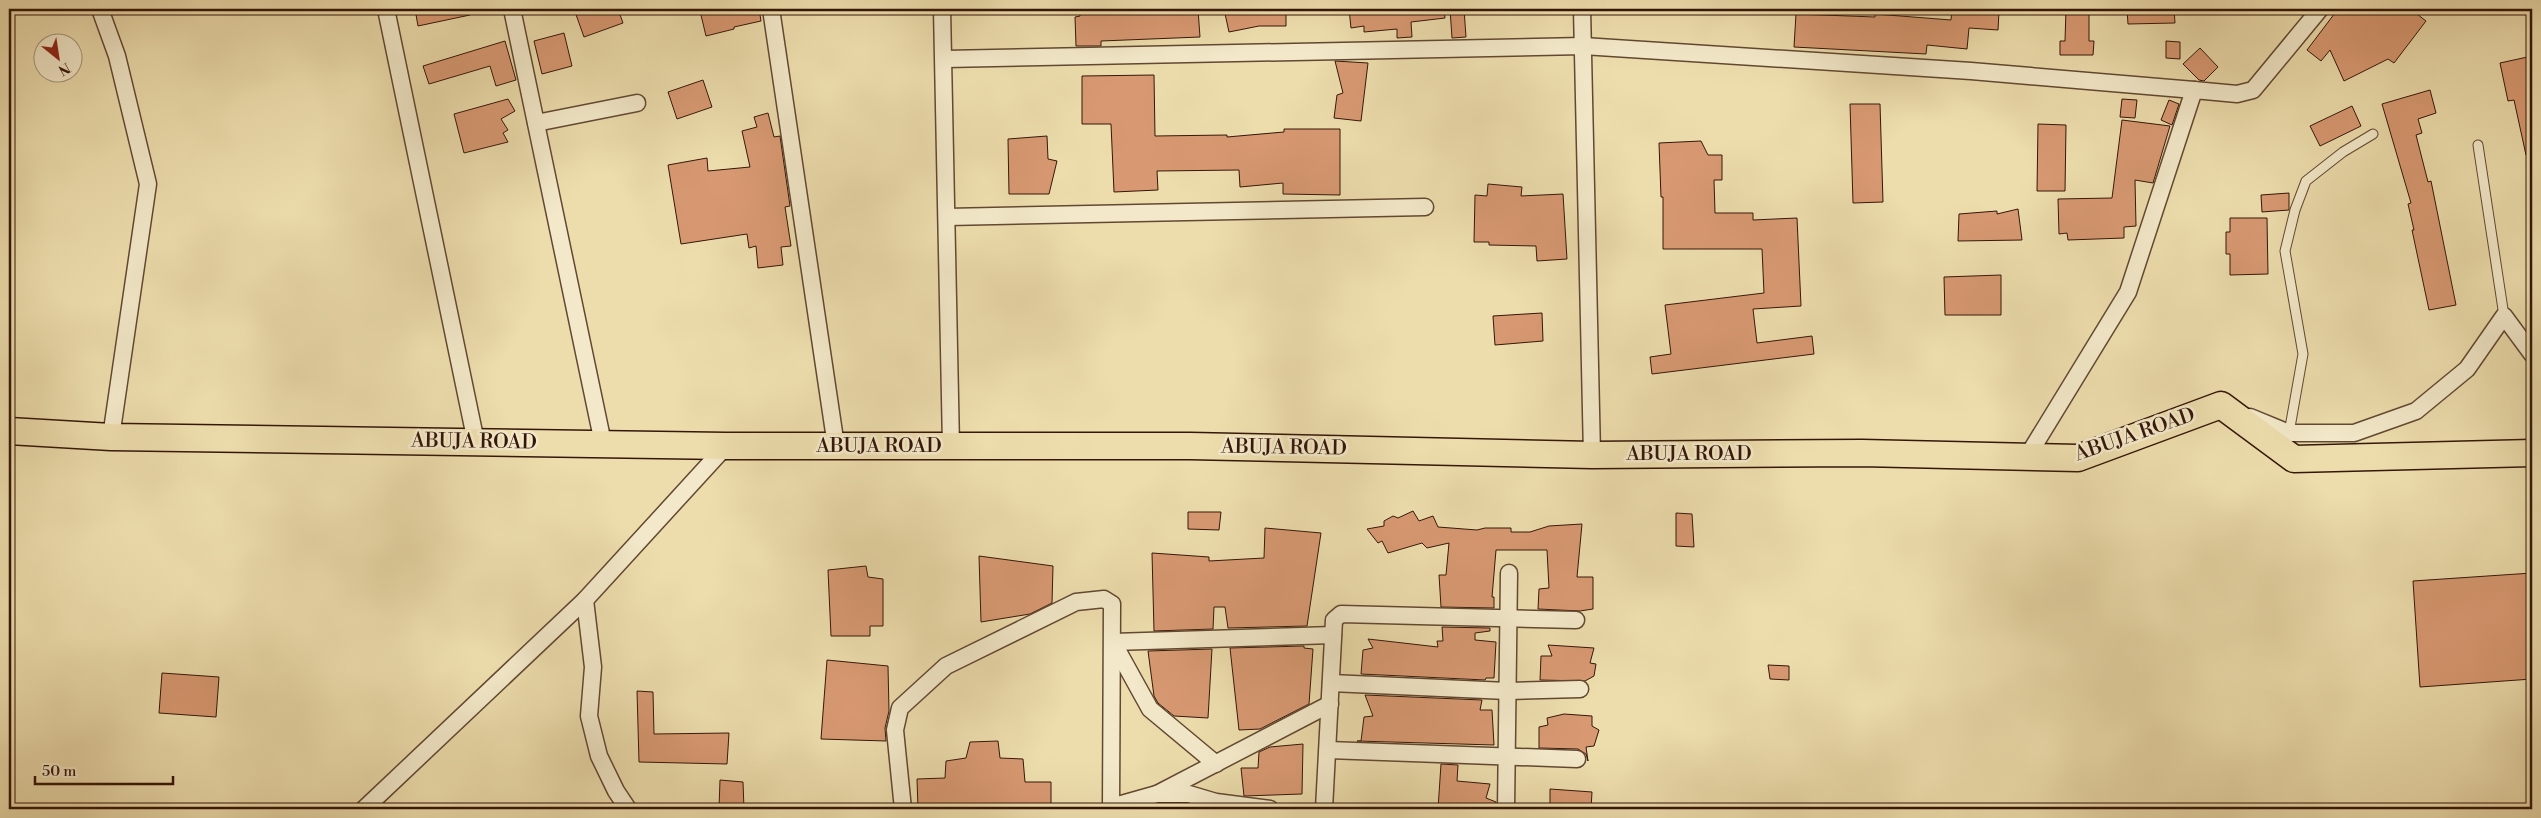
<svg xmlns="http://www.w3.org/2000/svg" width="2541" height="818" font-family="'Libre Bodoni',serif">
  <style>
    .building { fill: #d89972; stroke: #341609 }
    .lines { fill: none; stroke-linecap: round; stroke-linejoin: round }
    .service-casing { stroke: #624832; stroke-width: 11 }
    .minor-casing { stroke: #624832; stroke-width: 19 }
    .primary-casing { stroke: #341609; stroke-width: 29 }
    .service { stroke: #f3e9ca; stroke-width: 9 }
    .minor { stroke: #f3e9ca; stroke-width: 16 }
    .primary { stroke: #edddad; stroke-width: 26 }
    .labels { text-anchor: middle; dominant-baseline: central; stroke-width: 5; stroke-linejoin: round; paint-order: stroke }
    .street-label { font-size: 20px; fill: #341609; stroke: #f3e9ca }
  </style>
  <rect width="100%" height="100%" fill="#edddad"/>
  <filter id="stains"><feTurbulence type="fractalNoise" baseFrequency=".004" numOctaves="4"/><feColorMatrix values="0 0 0 0 .2 0 0 0 0 .09 0 0 0 0 .02 0 0 0 .5 -.17"/></filter>
  <radialGradient id="worn" r=".72"><stop offset=".6" stop-color="#630" stop-opacity="0"/><stop offset="1" stop-color="#630" stop-opacity=".3"/></radialGradient>
  <g class="building">
    <path d="M415,9H469L470,15L418,26Z"/>
    <path d="M574,9H618L623,23L584,37Z"/>
    <path d="M710,9H759L761,21L734,27V29L706,36L700,11Z"/>
    <path d="M1100,9H1198L1200,37L1101,41V46H1076L1075,17L1080,16V11Z"/>
    <path d="M1224,9L1286,10V26H1259L1229,32Z"/>
    <path d="M1349,9H1444L1445,18L1411,22L1412,37L1397,38V29L1364,32V26L1351,28Z"/>
    <path d="M1450,9H1464L1466,37L1452,38Z"/>
    <path d="M1952,9L1999,11L1998,30L1969,28L1967,49L1927,45L1926,54L1794,47L1796,14L1875,17V14L1951,20Z"/>
    <path d="M2066,9H2089V41H2094L2093,55H2060V41H2065Z"/>
    <path d="M2127,9H2174L2175,23L2128,24Z"/>
    <path d="M2338,9H2421L2417,14L2426,21L2394,63L2388,59L2344,81L2330,50L2321,61L2307,50Z"/>
    <path d="M564,33L572,66L542,74L534,41Z"/>
    <path d="M505,41L516,80L496,86L490,66L429,84L423,66Z"/>
    <path d="M2166,41L2180,42V59L2166,58Z"/>
    <path d="M2200,48L2218,67L2204,81L2199,80L2183,64Z"/>
    <path d="M2532,56V155H2526L2514,100L2508,101L2500,63Z"/>
    <path d="M1335,61L1368,63L1361,121L1334,118L1337,95L1343,93Z"/>
    <path d="M1154,75L1155,136L1227,135V137L1284,132V129H1340V195L1283,194V183L1240,187L1239,170L1157,171L1158,190L1114,192L1111,124H1082V76Z"/>
    <path d="M703,80L712,107L677,119L668,92Z"/>
    <path d="M2430,90L2436,113L2418,119L2422,133L2416,135L2428,182L2431,181L2456,305L2429,310L2412,230H2414L2408,204L2411,203L2382,104Z"/>
    <path d="M508,99L515,111L501,119L508,130L503,133L508,142L464,153L454,114Z"/>
    <path d="M2122,99L2137,100L2135,118L2120,117Z"/>
    <path d="M2169,100L2179,104L2172,125L2161,120Z"/>
    <path d="M1850,104H1880L1883,202L1853,203Z"/>
    <path d="M2352,106L2361,126L2320,146L2310,126Z"/>
    <path d="M768,113L774,137L780,136L790,206L785,207L791,246L781,247L783,265L758,268L756,246L749,248L747,234L681,244L668,165L707,158L708,171L750,167L742,131L757,127L754,117Z"/>
    <path d="M2122,120L2170,126L2153,183L2135,180L2136,226L2124,227V238L2068,240L2067,233L2059,234L2058,199L2112,198Z"/>
    <path d="M2038,124L2066,125L2065,191H2037Z"/>
    <path d="M1047,136L1048,159L1057,161L1049,194H1009L1008,139Z"/>
    <path d="M1701,141L1708,155H1722V180H1714L1715,213H1753V220L1797,218L1801,306L1753,309L1757,343L1812,336L1814,354L1652,374L1650,357L1671,354L1665,305L1764,293L1762,249H1663V197H1661L1659,143Z"/>
    <path d="M1488,184L1522,187L1521,196L1563,194L1567,259L1537,261L1536,246L1489,245V242H1474L1475,195L1487,196Z"/>
    <path d="M2289,193V210L2262,212L2261,195Z"/>
    <path d="M2018,209L2022,240L1958,241L1959,214L1997,211V214Z"/>
    <path d="M2230,218H2267L2268,274L2230,275V254H2226V232H2230Z"/>
    <path d="M2001,275V315H1945L1944,277Z"/>
    <path d="M1542,313L1543,341L1495,345L1493,316Z"/>
    <path d="M1413,511L1419,521L1433,516L1438,527L1477,530L1485,528H1511V532H1530L1549,526L1582,524L1577,577H1593V609L1580,611L1538,609L1539,589L1549,588L1547,550H1496L1492,597H1494V608L1441,607L1439,575H1446L1449,543L1427,548L1422,543L1388,553L1382,541L1378,543L1367,529L1384,526V521L1393,516L1398,518Z"/>
    <path d="M1188,512H1221L1219,530L1188,529Z"/>
    <path d="M1676,513L1692,514L1694,547L1676,546Z"/>
    <path d="M1265,528L1321,533L1307,626L1228,628L1225,607H1214L1213,629L1154,631L1152,553L1209,557V561L1264,558Z"/>
    <path d="M979,556L1053,566L1052,603L1030,614L981,622Z"/>
    <path d="M866,566L868,577L883,579V626H870V636H831L828,570Z"/>
    <path d="M2532,573V679L2420,687L2413,581Z"/>
    <path d="M1442,627L1490,628V631L1475,633V640L1496,642L1494,678H1486L1485,680L1361,674L1363,650L1373,648L1368,639L1438,647L1437,641H1443Z"/>
    <path d="M1548,645L1594,648L1590,663L1596,664L1594,676L1585,681L1540,680L1541,656H1552Z"/>
    <path d="M1304,646V648L1313,649L1309,704L1260,729L1239,730L1230,648Z"/>
    <path d="M1212,649L1208,718L1174,716L1158,703L1154,696L1148,651Z"/>
    <path d="M827,660L888,666L889,711L885,728L886,741L821,739Z"/>
    <path d="M1768,665L1789,666V680L1770,679Z"/>
    <path d="M162,673L219,677L216,717L159,713Z"/>
    <path d="M637,691L653,692L654,734L729,733L727,764L639,762Z"/>
    <path d="M1365,695L1482,700L1480,710H1492L1494,745L1357,741H1361L1364,717L1373,716Z"/>
    <path d="M1564,714L1592,716V726L1599,730L1594,746L1586,747L1588,761L1586,754L1578,749L1539,748V727L1548,725L1547,718Z"/>
    <path d="M998,741L1000,758L1023,759L1025,782H1051V809H1022L1023,806L948,805V809H918L917,779L945,778L946,761L966,758L970,742Z"/>
    <path d="M1303,744L1302,794L1244,796L1241,768H1258L1259,752L1270,747Z"/>
    <path d="M1441,764L1458,765L1457,781L1490,784L1486,798L1496,802V809H1438Z"/>
    <path d="M720,780L743,782L744,809H719Z"/>
    <path d="M1550,789L1592,792L1591,809H1550Z"/>
  </g>
  <g class="lines">
    <g class="service-casing">
      <g id="service">
        <path d="M2478,145L2504,316"/>
        <path d="M2289,433L2303,354L2285,251L2295,210L2306,181L2343,152L2373,134"/>
      </g>
    </g>
    <g class="minor-casing">
      <g id="minor">
        <path d="M100,9L117,56L148,184L111,437"/>
        <path d="M386,9L476,442"/>
        <path d="M512,9L603,443"/>
        <path d="M771,9L836,446"/>
        <path d="M942,9L951,446"/>
        <path d="M1582,9L1592,455"/>
        <path d="M945,59L1583,46L1971,71L2194,90"/>
        <path d="M536,123L637,103"/>
        <path d="M947,217L1425,207"/>
        <path d="M2250,417L2289,433H2354L2416,411L2467,369L2504,316L2532,354"/>
        <path d="M2027,457L2128,292L2194,90L2237,94L2253,90L2320,9"/>
        <path d="M585,600L593,667L589,716L599,756L616,791L628,809"/>
        <path d="M1113,642L1333,635"/>
        <path d="M1114,644L1150,709L1216,764"/>
        <path d="M1331,683L1507,691L1580,689"/>
        <path d="M1328,750L1577,759"/>
        <path d="M1157,794L1330,704"/>
        <path d="M1111,807L1157,794H1189L1216,802L1270,809"/>
        <path d="M364,809L585,600L726,446"/>
        <path d="M903,809L895,730L900,708L946,666L1076,602L1104,599L1112,604L1111,809"/>
        <path d="M1324,809L1334,620L1341,614L1576,620"/>
        <path d="M1506,809L1509,573"/>
      </g>
    </g>
    <g class="primary-casing">
      <path id="primary" d="M9,431L111,437L726,446H1190L1592,455L1862,453L2078,458L2221,405L2294,459L2532,453"/>
    </g>
    <use href="#service" class="service"/>
    <use href="#minor" class="minor"/>
    <use href="#primary" class="primary"/>
  </g>
  <g class="labels">
    <g class="street-label">
      <text transform="translate(2135 435) rotate(-19)">ABUJA ROAD</text>
      <text transform="translate(474 442) rotate(1)">ABUJA ROAD</text>
      <text x="879" y="446">ABUJA ROAD</text>
      <text transform="translate(1284 448) rotate(1)">ABUJA ROAD</text>
      <text x="1689" y="454">ABUJA ROAD</text>
    </g>
  </g>
  <rect width="2541" height="818" fill="none" stroke="#edddad" stroke-width="30"/>
  <rect x="10" y="10" width="2521" height="798" fill="none" stroke="#341609" stroke-width="2.5"/>
  <rect x="15" y="15" width="2511" height="788" fill="none" stroke="#341609"/>
  <g transform="translate(58 58) rotate(150)"><circle r="24" fill="#f3e9ca" stroke="#a7957d"/>
  <path d="M0-4L9 19L0 12L-9 19Z" fill="#8f2418"/>
  <text y="-8" font-size="14" font-weight="bold" text-anchor="middle" fill="#341609">N</text>
  </g>
  <path d="M35 776v8h138v-8" fill="none" stroke="#341609" stroke-width="2.5"/>
  <text x="42" y="776" font-size="15" fill="#341609" stroke="#f3e9ca" stroke-width="4" paint-order="stroke">50 m</text>
  <rect width="100%" height="100%" filter="url(#stains)"/>
  <rect width="100%" height="100%" fill="url(#worn)"/>
</svg>
